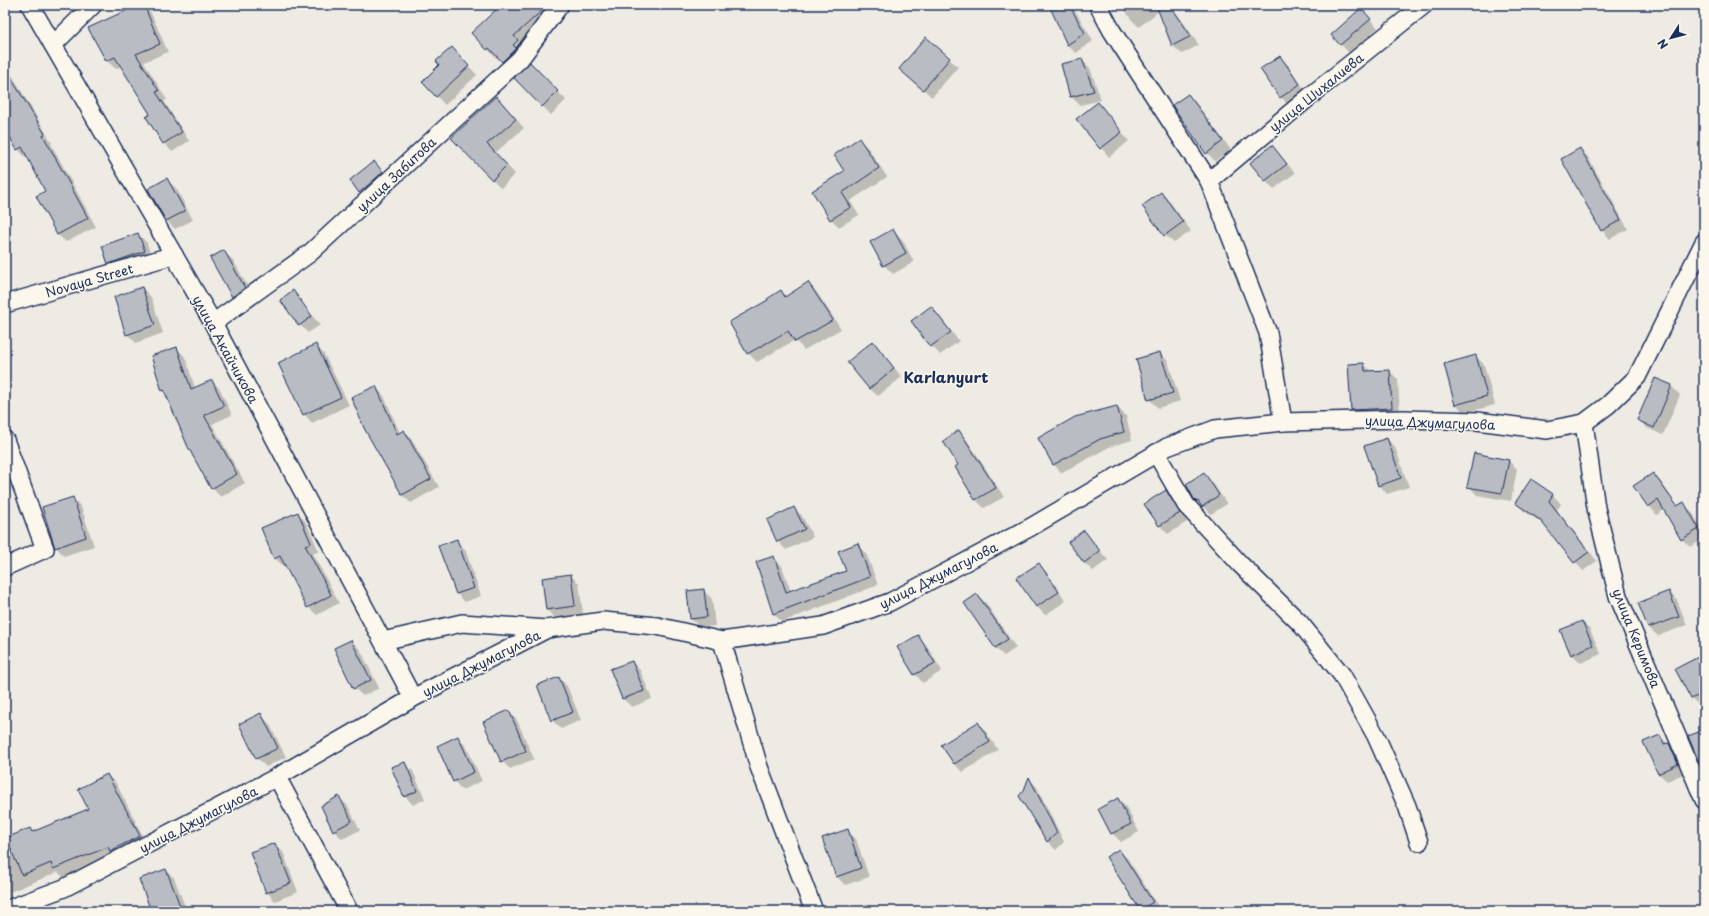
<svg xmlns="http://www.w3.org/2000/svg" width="1709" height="916" font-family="'Playpen Sans',sans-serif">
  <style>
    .shadow { fill: #0003 }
    .building { fill: #b9bcc3; stroke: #1b2f5e }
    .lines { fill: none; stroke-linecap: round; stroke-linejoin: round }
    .minor-casing { stroke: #1b2f5e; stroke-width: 20 }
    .minor { stroke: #fbf7ec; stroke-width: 17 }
    .labels { text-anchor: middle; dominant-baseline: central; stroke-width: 3; stroke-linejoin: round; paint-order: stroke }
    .street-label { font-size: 13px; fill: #1b2f5e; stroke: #fbf7ec }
    .quarter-label { font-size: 15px; font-weight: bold; fill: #1b2f5e; stroke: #fbf7ec }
  </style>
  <rect width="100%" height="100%" fill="#eeebe4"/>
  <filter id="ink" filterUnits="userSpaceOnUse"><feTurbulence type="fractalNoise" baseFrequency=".025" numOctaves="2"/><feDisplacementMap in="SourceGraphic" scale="8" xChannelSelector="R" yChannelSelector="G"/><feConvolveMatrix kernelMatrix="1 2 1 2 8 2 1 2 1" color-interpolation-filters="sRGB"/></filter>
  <g filter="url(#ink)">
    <g class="shadow">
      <path d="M141,5H144L151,13L168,52L144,62L167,100L164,101L189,141L172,152L164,143L151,114L121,66L116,69L107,61L90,28Z"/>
      <path d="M503,5H545L554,16L511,70L498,56L496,58L472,33Z"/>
      <path d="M1050,5H1072L1093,41L1076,53L1067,45Z"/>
      <path d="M1125,5H1171L1199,45L1182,54L1173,46L1159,11L1139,27L1131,19L1123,7Z"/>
      <path d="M1369,18L1378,28L1349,53L1332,35Z"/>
      <path d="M926,38L958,67L932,97L909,77Z"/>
      <path d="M452,48L477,75L445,105L423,82L441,65Z"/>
      <path d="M1280,57L1288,65L1307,93L1289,106L1281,97Z"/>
      <path d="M1082,60L1090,68L1101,100L1080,105L1071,97Z"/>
      <path d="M5,63L52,143L51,144L96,227L66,242L57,234L47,191L28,156L26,158L18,149L5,127Z"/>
      <path d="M530,64L566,100L551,115L516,78Z"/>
      <path d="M1188,95L1196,103L1231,150L1215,161L1207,153Z"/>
      <path d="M1098,104L1129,141L1109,157L1078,119Z"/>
      <path d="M505,106L524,128L495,153L515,174L501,188L453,138Z"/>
      <path d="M859,140L868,148L887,177L850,201L859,215L839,227L831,219L846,171Z"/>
      <path d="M1272,146L1295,173L1274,189L1265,181Z"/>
      <path d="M1580,149L1588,157L1628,229L1610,239L1602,230Z"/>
      <path d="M374,162L391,181L368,200L360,192Z"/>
      <path d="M167,180L176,188L193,220L175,229L167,221L149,190Z"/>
      <path d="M1161,193L1170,202L1191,231L1174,243L1165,235Z"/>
      <path d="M893,231L902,239L914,262L893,274L884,265Z"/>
      <path d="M138,234L147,243L152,259L117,272L109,263Z"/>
      <path d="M224,252L233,260L253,296L241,305L233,297Z"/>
      <path d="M808,283L816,291L841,329L804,350L795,340L757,362L748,353L730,322L769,300L781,291L787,297Z"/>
      <path d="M142,288L151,297L163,333L136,343L127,334Z"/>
      <path d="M293,292L320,325L308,333L300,325Z"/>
      <path d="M931,307L959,341L940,355L912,322Z"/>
      <path d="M873,342L902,377L878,396L869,388Z"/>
      <path d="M316,346L324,354L349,405L312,423L304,414Z"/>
      <path d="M177,348L185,357L195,388L212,381L220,389L232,415L212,424L245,483L221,497L212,488L166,393L163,390Z"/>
      <path d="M1160,353L1168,361L1180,401L1158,408L1149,399Z"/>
      <path d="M1476,356L1484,365L1495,405L1464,413L1456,404Z"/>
      <path d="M1364,364L1372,372L1390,371L1398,380L1400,416L1361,418L1352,410Z"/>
      <path d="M1671,386L1680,395L1663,435L1647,428L1639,420Z"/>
      <path d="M376,387L384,396L400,433L404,431L412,440L439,487L411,503L402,495Z"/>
      <path d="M1117,407L1126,416L1132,440L1109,447L1062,473L1054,465L1039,439Z"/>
      <path d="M959,432L967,440L1004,497L984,508L976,500L956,467L960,465Z"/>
      <path d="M1387,439L1395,447L1409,487L1387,494L1379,485Z"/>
      <path d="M1508,460L1517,469L1511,501L1477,495L1469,486Z"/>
      <path d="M1204,474L1212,482L1227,504L1211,514L1195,498Z"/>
      <path d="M1653,474L1661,482L1678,507L1684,504L1692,512L1704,533V539L1690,547L1682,539L1664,509L1657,515L1649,506Z"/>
      <path d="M1531,480L1553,495L1561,504L1557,510L1597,561L1583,571L1546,526L1524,511L1516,503Z"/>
      <path d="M1165,491L1174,499L1187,522L1168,534L1160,526L1146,504Z"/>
      <path d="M73,498L81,507L94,546L64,556L56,547Z"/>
      <path d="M794,508L802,516L813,537L786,550L778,541Z"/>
      <path d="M298,513L306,522L319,551L313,554L339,603L317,615L308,607L286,566L284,567L275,558Z"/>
      <path d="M1084,532L1108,560L1093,571L1084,563Z"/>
      <path d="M456,541L465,549L481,596L465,602L456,593Z"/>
      <path d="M857,545L866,553L878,585L782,622L774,614L757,563L774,557L782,566L791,592L847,572Z"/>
      <path d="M1039,564L1047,573L1066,601L1045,615L1037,607L1017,579Z"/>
      <path d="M570,575L579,583L583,614L555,618L547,610Z"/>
      <path d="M704,591L712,599L715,626L700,627L691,619Z"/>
      <path d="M1669,592L1677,600L1687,625L1658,636L1649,628L1639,603Z"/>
      <path d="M977,595L986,603L1016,648L1004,656L995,648Z"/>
      <path d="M1582,622L1590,630L1601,654L1581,663L1572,654Z"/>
      <path d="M918,636L926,644L942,671L923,683L915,674Z"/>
      <path d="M351,641L360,649L379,688L363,696L354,688Z"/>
      <path d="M1704,655V705L1701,707L1692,699L1677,669Z"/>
      <path d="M632,662L640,670L652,699L632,707L623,699L612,670Z"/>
      <path d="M559,678L567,686L581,720L561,729L552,720Z"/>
      <path d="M509,712L517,720L534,759L510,769L502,761Z"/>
      <path d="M261,715L269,723L286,757L266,767L257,758Z"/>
      <path d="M978,723L986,732L998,750L963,772L954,764L943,745Z"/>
      <path d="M1660,736L1677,752L1686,773L1667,781L1658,773Z"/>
      <path d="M458,738L466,746L482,781L462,790L454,781Z"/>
      <path d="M404,763L413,771L425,799L413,805L405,796Z"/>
      <path d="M107,775L116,783L147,844L115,855L63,877L58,872L10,892L11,896L5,898V840L30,829L33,832L89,809Z"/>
      <path d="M1029,779L1037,787L1064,842L1056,850L1048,842L1021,796L1025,791Z"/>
      <path d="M339,798L348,806L360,830L342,839L334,830Z"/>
      <path d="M1118,799L1126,807L1139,832L1121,842L1112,833Z"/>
      <path d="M847,830L856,839L869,877L845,885L836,876Z"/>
      <path d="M274,844L283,852L298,892L275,901L267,892Z"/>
      <path d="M1119,850L1128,859L1161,911H1142L1141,909Z"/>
      <path d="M1704,860V882L1697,862Z"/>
      <path d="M166,870L174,878L187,911H152Z"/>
      <path d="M883,907L887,911H874Z"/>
      <path d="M1095,908L1098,911H1090Z"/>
    </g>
    <g class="building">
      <path d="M138,5H144L160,44L136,54L159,91L156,92L182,132L163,144L146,117L150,114L115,57L106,61L88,28Z"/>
      <path d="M501,5H548L514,36L518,40L513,45L516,48L502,62L489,48L487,50L471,33Z"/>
      <path d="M1049,5H1069L1085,33L1067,45Z"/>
      <path d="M1156,5H1170L1191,36L1172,46Z"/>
      <path d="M1361,8L1371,19L1340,45L1331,35Z"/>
      <path d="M926,37L950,58L923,90L899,69Z"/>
      <path d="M452,47L469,66L436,97L422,82L439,65L436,61Z"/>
      <path d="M1280,56L1300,84L1280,98L1260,69Z"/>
      <path d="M1082,59L1094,91L1070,97L1061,64Z"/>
      <path d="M530,62L558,91L542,107L514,78Z"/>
      <path d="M5,68L45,134L43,135L88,218L57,235L36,196L45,191L22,147L17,150L5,128Z"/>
      <path d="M1188,94L1223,141L1206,154L1172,105Z"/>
      <path d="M496,96L516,119L487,144L507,165L492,180L451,138Z"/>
      <path d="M1098,102L1122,132L1100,149L1076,119Z"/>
      <path d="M859,138L879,168L842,193L851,207L830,220L812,191L844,171L834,155Z"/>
      <path d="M1272,145L1287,164L1265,181L1250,163Z"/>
      <path d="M1580,148L1621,220L1601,231L1561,159Z"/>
      <path d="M374,161L383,172L359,193L350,180Z"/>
      <path d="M167,178L185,211L166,221L148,189Z"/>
      <path d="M1161,192L1183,222L1164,236L1142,206Z"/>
      <path d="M893,229L906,253L883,266L870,242Z"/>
      <path d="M138,233L145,251L108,264L102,246Z"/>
      <path d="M224,250L245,288L232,297L210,258Z"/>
      <path d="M808,282L833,320L795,342L788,331L747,354L729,322L768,300L767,299L781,290L785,297Z"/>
      <path d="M142,287L155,325L126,335L114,297Z"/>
      <path d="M293,290L312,316L299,326L280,300Z"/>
      <path d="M931,306L951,332L930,347L911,321Z"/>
      <path d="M873,341L894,368L869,389L847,362Z"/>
      <path d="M316,344L341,397L303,415L278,363Z"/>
      <path d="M177,347L191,389L212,380L224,406L204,415L237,474L211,489L188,447L164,390L162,391L151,356Z"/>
      <path d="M1160,352L1173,393L1148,400L1136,359Z"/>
      <path d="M1476,355L1487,396L1455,405L1444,364Z"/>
      <path d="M1364,363L1365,371L1390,370L1392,408L1351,410L1348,364Z"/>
      <path d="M1655,378L1672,385L1654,428L1637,420Z"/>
      <path d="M376,386L397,434L404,430L431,479L402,495L364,428L351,397Z"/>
      <path d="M1117,406L1124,432L1100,439L1053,465L1038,438L1075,417Z"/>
      <path d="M959,430L996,488L975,500L955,467L958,465L943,441Z"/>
      <path d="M1387,438L1401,478L1378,486L1364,446Z"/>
      <path d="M1474,453L1509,460L1502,493L1467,487Z"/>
      <path d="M1204,472L1219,495L1202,507L1198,501L1197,502L1194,499L1186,484Z"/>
      <path d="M1653,473L1677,506L1684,502L1699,529L1681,540L1658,500L1648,507L1633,486Z"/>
      <path d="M1531,479L1553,494L1549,501L1589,552L1574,563L1540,520L1515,503Z"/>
      <path d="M1166,490L1180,513L1159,526L1144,504Z"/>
      <path d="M73,497L86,537L55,548L42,507Z"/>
      <path d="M794,507L805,529L777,542L767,520Z"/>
      <path d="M298,512L311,543L305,545L331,595L307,608L280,556L274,559L261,528Z"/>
      <path d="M1084,530L1100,551L1084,563L1068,542Z"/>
      <path d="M457,539L474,588L456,594L438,546Z"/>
      <path d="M858,543L870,577L773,614L756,562L774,556L786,592L846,571L838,551Z"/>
      <path d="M1039,563L1059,592L1036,607L1016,578Z"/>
      <path d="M571,574L575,606L546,610L542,578Z"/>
      <path d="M704,589L707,617L690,619L687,591Z"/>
      <path d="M1669,591L1679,617L1648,628L1638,603Z"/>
      <path d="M977,594L1008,639L995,648L964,603Z"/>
      <path d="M1582,621L1593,645L1571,655L1560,630Z"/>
      <path d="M918,635L935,663L914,675L897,647Z"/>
      <path d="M351,640L371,680L353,689L334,648Z"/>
      <path d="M1704,654V693L1691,699L1675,669Z"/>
      <path d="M632,661L644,691L622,699L610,669Z"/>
      <path d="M559,677L573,712L551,721L537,685Z"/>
      <path d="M509,710L526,751L501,762L483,722Z"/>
      <path d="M261,713L278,748L256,759L239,724Z"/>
      <path d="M978,722L990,742L954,764L941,745Z"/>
      <path d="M1704,730V774L1688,736Z"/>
      <path d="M1660,735L1664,744L1669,743L1678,764L1658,774L1643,742Z"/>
      <path d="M458,736L474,772L453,782L437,746Z"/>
      <path d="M405,762L417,791L404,797L391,767Z"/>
      <path d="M107,774L140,836L110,851L108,847L53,869L51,863L22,875L6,838L30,828L32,832L88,809L78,789Z"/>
      <path d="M1029,777L1057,833L1047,842L1019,796L1024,790Z"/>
      <path d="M339,796L352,821L333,831L321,806Z"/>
      <path d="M1118,798L1131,824L1111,834L1098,809Z"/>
      <path d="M848,829L861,868L836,877L822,838Z"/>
      <path d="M275,843L291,883L266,893L250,852Z"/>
      <path d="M1119,849L1153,902L1140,910L1106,857Z"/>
      <path d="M166,869L182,911H151L139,879Z"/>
    </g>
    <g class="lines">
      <g class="minor-casing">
        <g id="minor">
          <path d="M30,5L213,323L413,698"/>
          <path d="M1098,5L1112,31L1209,181L1268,333L1283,422"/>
          <path d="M53,45L93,5"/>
          <path d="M1209,181L1314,93L1424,5"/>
          <path d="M5,304L174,255"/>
          <path d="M213,323L310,253L520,59L560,5"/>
          <path d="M1584,423L1596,508L1618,596L1704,800"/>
          <path d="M5,440L45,549L5,567"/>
          <path d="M1156,453L1186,505L1240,564L1300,623L1342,675L1376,736L1407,806L1419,842"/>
          <path d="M383,641L462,623L547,629"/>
          <path d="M722,641L759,767L814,911"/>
          <path d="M277,777L349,911"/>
          <path d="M5,910L64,888L277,777L413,698L547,629L603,621L657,626L722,641L823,626L890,602L1031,527L1167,447L1215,429L1283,422L1403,419L1477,421L1547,430L1584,423L1608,405L1637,377L1704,242"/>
        </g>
      </g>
      <use href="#minor" class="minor"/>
    </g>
  </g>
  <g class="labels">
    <g class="street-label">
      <text transform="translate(1316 92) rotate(-39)">улица Шихалиева</text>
      <text transform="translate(396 174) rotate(-43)">улица Забитова</text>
      <text transform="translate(89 280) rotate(-16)">Novaya Street</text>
      <text transform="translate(226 349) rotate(61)">улица Акайчикова</text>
      <text transform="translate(1430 422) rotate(2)">улица Джумагулова</text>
      <text transform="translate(938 575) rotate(-27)">улица Джумагулова</text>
      <text transform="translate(1637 638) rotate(68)">улица Керимова</text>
      <text transform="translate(481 663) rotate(-27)">улица Джумагулова</text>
      <text transform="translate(198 819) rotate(-27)">улица Джумагулова</text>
    </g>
    <g class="quarter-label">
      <text x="946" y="376">Karlanyurt</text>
    </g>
  </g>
  <rect width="1709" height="916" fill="none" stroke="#fbf7ec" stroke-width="20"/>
  <rect x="10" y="10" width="1689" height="896" fill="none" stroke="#1b2f5e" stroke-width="1.5" filter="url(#ink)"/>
  <g transform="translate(1671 38) rotate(234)" stroke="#fbf7ec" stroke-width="3" paint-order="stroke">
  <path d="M0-3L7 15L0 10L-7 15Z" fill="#1b2f5e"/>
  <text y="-6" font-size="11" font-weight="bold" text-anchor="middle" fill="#1b2f5e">N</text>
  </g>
</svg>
